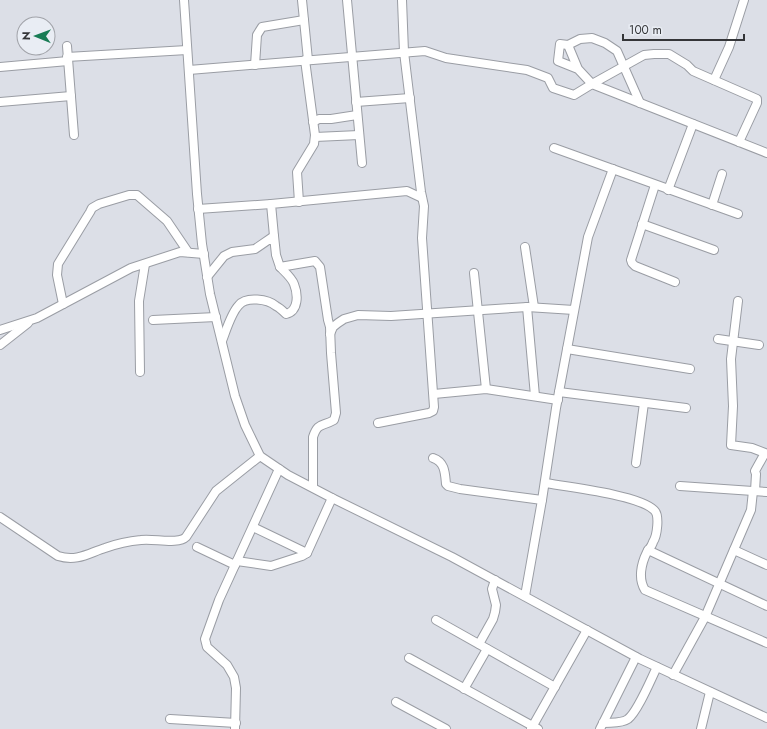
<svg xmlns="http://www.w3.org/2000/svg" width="767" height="729" font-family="Jost,sans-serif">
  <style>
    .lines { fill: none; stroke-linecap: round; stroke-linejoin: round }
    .minor-casing { stroke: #9a9da4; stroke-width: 10 }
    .minor { stroke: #fff; stroke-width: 8 }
  </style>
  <rect width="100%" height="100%" fill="#dcdfe7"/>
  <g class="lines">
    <g class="minor-casing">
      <g id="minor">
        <path d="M184,0L197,194L202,244L210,294L235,396L245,425L260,456L288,475L332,498L452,557L640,659L767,718"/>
        <path d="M302,0L308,60"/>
        <path d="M347,0L362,163"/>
        <path d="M568,45L580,39L592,38L605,43L617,51L640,103"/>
        <path d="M67,46L74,135"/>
        <path d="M67,57L187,50"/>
        <path d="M255,65L257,35L262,27L304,20"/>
        <path d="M0,67L68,61"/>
        <path d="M578,69L568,45L560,44L558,61L578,69L592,84L644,55L654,54H669L687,65L693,71L757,99V103L739,142"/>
        <path d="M189,70L425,51L446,58L527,70L548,78L553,88L574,95L592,84L767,153"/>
        <path d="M714,80L729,47L744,0"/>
        <path d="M0,102L71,96"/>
        <path d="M356,102L410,98"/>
        <path d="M313,122L319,119H331L357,115"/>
        <path d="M315,137L359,135"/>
        <path d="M554,148L738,214"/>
        <path d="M655,185L631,260L632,263L635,266L675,282"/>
        <path d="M668,190L693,124"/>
        <path d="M299,202L297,172L314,144L315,135L305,60"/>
        <path d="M712,205L722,174"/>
        <path d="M198,209L271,204"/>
        <path d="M642,224L714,250"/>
        <path d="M274,236L271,204L407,191L422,198"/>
        <path d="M525,247L534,307"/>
        <path d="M474,273L486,389"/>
        <path d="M207,277L224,256L232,252L255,249L274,236L276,255L280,267L315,261L320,267L328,320L330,327L331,353L336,413L334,420C322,427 318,422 313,437V487"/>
        <path d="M738,301L731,359L733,406L731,445L752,448L765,453L755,471L756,474L755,491"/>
        <path d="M63,304L57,275L58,264L90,212L92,208L99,204L129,195H137L167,221L188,252"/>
        <path d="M527,307L535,396"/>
        <path d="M153,320L216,317"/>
        <path d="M0,330L37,318L131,268L180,252L204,254"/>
        <path d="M330,334L333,327L338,323L344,319L358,315L391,316L527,307L574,310"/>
        <path d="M718,339L759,345"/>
        <path d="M222,341C226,331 231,313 239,305C246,296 268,299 276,306C280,308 283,311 286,314C299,311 298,294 294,284C292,278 285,272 280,267"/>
        <path d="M0,345L28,323"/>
        <path d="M567,349L690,369"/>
        <path d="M140,372L139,301L145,264"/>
        <path d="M559,392L686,408"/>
        <path d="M434,394L486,389L558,400"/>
        <path d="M378,423L429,413L433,411L434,407L422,238L424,206L421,192L404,52L402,0"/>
        <path d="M433,458C445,462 445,473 446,484L448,486L460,489L542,500"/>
        <path d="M636,463L644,403"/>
        <path d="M545,483C569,487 639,495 654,510C660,515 657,536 653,542C652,546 649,549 647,552C641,564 638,579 645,590L767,643"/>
        <path d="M680,486L767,492"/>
        <path d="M0,517L58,556C77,562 89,553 105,548C116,544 130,541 141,540C153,538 178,545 186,537L216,491L260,456"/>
        <path d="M253,527L307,553"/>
        <path d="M197,547L235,565"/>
        <path d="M648,550L767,606"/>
        <path d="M734,550L767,565"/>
        <path d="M237,561L271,566L302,556L307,553L332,498"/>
        <path d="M525,596L542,500L556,408L588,237L613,169"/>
        <path d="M436,620L555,687"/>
        <path d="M479,644L493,619L495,612L496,605L492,589L495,580"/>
        <path d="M409,658L538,729"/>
        <path d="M673,675L705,617L751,510L753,491"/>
        <path d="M464,689L487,649"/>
        <path d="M396,702L446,729"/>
        <path d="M170,719L236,723"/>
        <path d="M603,723C611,722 621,724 628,719C638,711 651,679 657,667"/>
        <path d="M235,729L236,688L234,677L227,665L207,647L205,639L219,600L279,469"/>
        <path d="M531,729L587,630"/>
        <path d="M600,729L636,657"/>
        <path d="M701,729L710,692"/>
      </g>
    </g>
    <use href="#minor" class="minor"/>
  </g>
  <g transform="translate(36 36) rotate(271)"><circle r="19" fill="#e9edf4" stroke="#a1a3a9"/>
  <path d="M0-3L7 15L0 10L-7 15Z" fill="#187c55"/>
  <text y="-6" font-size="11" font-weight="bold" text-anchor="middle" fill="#343538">N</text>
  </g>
  <path d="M623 34v6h121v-6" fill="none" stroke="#343538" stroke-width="2"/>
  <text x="629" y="34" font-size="12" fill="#343538" stroke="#e9edf4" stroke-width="3" paint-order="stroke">100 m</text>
</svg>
